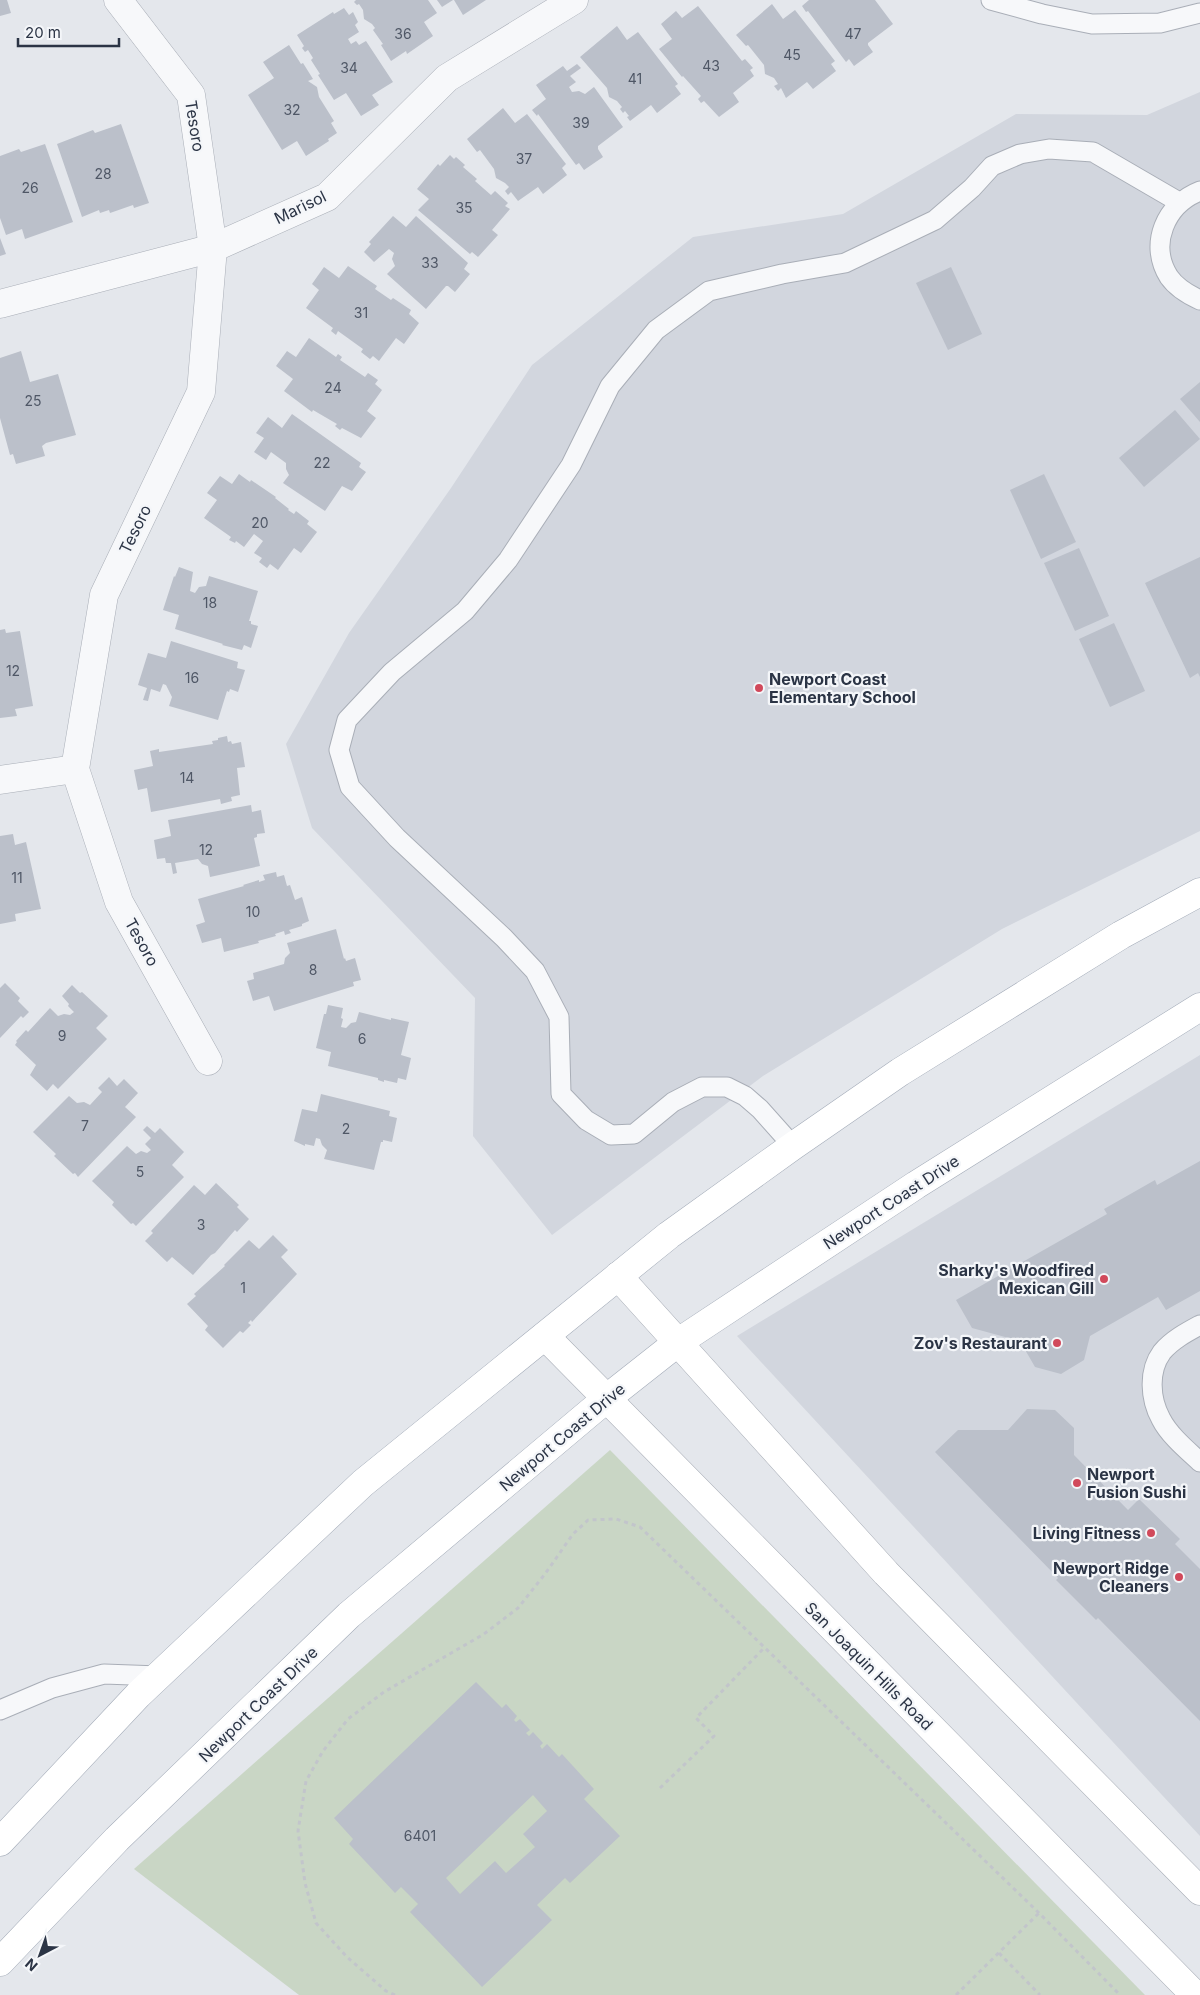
<svg xmlns="http://www.w3.org/2000/svg" width="1200" height="1995" font-family="Inter,sans-serif">
  <style>
    .built { fill: #d2d6de }
    .green { fill: #c9d6c5 }
    .building { fill: #bbc0ca; fill-rule: evenodd }
    .lines { fill: none; stroke-linecap: round; stroke-linejoin: round }
    .service-casing { stroke: #a9aeb7; stroke-width: 21 }
    .minor-casing { stroke: #a9aeb7; stroke-width: 29 }
    .secondary-casing { stroke: #a9aeb7; stroke-width: 29 }
    .primary-casing { stroke: #a3abb8; stroke-width: 29 }
    .path { stroke: #c2c5cb; stroke-width: 3; stroke-dasharray: 4 4; stroke-linecap: butt }
    .service { stroke: #f7f8fa; stroke-width: 19 }
    .minor { stroke: #f7f8fa; stroke-width: 28 }
    .secondary { stroke: #fff; stroke-width: 28 }
    .primary { stroke: #fff; stroke-width: 28 }
    .poi-dot { fill: #d1495b; stroke: #f4f6f9; stroke-width: 2 }
    .labels { text-anchor: middle; dominant-baseline: central; stroke-width: 4.5; stroke-linejoin: round; paint-order: stroke }
    .number-label { font-size: 14px; fill: #4f5766 }
    .street-label { font-size: 16px; fill: #2b3445; stroke: #f4f6f9 }
    .poi-label { font-size: 16px; font-weight: bold; fill: #2b3445; stroke: #f4f6f9; text-anchor: end }
  </style>
  <rect width="100%" height="100%" fill="#e4e7ec"/>
  <g class="built">
    <path d="M1200,92V831L1002,929L763,1076L552,1235L473,1136L475,998L312,828L286,744L349,633L451,488L532,365L693,237L843,214L1016,114L1147,115Z"/>
    <path d="M1200,1055V1836L737,1336Z"/>
  </g>
  <path class="green" d="M610,1450L1145,1995H299L134,1869Z"/>
  <g class="building">
    <path d="M0,0H7L11,13L0,16Z"/>
    <path d="M356,0H428L437,13L424,22L433,36L407,54L406,51L391,61L381,45L383,44L373,30L375,28L372,24L364,19L363,10L359,4L357,5L354,2Z"/>
    <path d="M437,0H453L442,7Z"/>
    <path d="M454,0H486L463,15Z"/>
    <path d="M809,0H875L893,24L868,43V45L873,52L854,66L849,59L846,62L808,11L806,12L802,6Z"/>
    <path d="M772,4L783,19L795,10L835,61L831,64L836,71L813,89L807,82L786,98L781,88L778,91L774,86L778,84L774,78L765,74L764,65L748,45L746,46L736,35Z"/>
    <path d="M698,6L742,61L745,59L753,68L750,70L754,76L733,93L739,102L719,117L704,101L701,103L698,99L701,96L683,76L682,77L659,49L672,39L661,24L676,11L682,18Z"/>
    <path d="M344,8L349,15L353,12L358,22L355,25L359,32L348,39L351,44L356,41L359,45L366,41L393,82L372,95L379,105L361,116L346,93L334,100L318,75L320,74L311,60L313,58L308,50L305,52L302,48L304,46L297,35L333,12L334,14Z"/>
    <path d="M617,26L627,40L638,32L678,84L675,86L681,94L657,113L651,105L630,121L627,117L629,116L625,111L623,113L620,109L622,107L617,101L609,97L607,88L580,57Z"/>
    <path d="M289,45L301,64L303,63L313,79L308,81L317,87L319,97L334,121L331,123L337,133L328,139L329,141L306,156L297,141L282,150L248,95L274,78L263,62Z"/>
    <path d="M577,64L581,68L570,76L576,82L569,87L572,92L579,91L585,94L594,87L623,127L598,146V149L603,157L584,170L579,163L576,165L538,114L537,116L532,110L546,99L536,85L563,66L567,71Z"/>
    <path d="M503,108L515,123L527,114L566,164L562,168L567,175L543,194L538,187L518,201L511,192L508,195L505,191L509,187L505,183L496,178L494,169L480,150L477,152L467,139Z"/>
    <path d="M121,124L149,203L134,208L133,205L110,213L109,210L100,213L99,210L82,217L57,144L93,130L95,133Z"/>
    <path d="M45,144L73,222L25,239L22,229L6,235L0,218V156L19,149L21,152Z"/>
    <path d="M450,155L454,159L456,157L465,165L463,167L477,179L475,181L491,195L495,191L508,203L505,206L510,209L492,230L498,235L478,257L472,252L470,254L418,210L429,199L417,189L438,164L440,166Z"/>
    <path d="M393,216L406,227L416,216L468,263L464,269L470,274L455,292L448,286H446L426,309L387,274L395,266L392,259L394,253L389,249L374,262L364,252L371,244L369,242Z"/>
    <path d="M0,238L6,254L0,256Z"/>
    <path d="M348,266L377,286L375,289L391,300L393,298L411,310L409,314L419,323L404,344L396,338L379,361L373,356L370,359L361,352L363,349L338,331L336,335L331,331L333,328L306,308L319,290L312,284L324,267L339,278Z"/>
    <path d="M951,267L982,334L948,350L916,283Z"/>
    <path d="M309,338L336,357L338,354L342,357L340,360L365,377L368,373L378,380L375,384L382,390L367,411L376,418L361,438L342,428L340,430L335,426L337,424L313,410L312,412L284,391L293,379L276,366L287,351L296,357Z"/>
    <path d="M21,351L30,382L58,374L76,435L46,443L42,446L45,456L16,464L13,454L10,455L0,418V358Z"/>
    <path d="M1200,382V422L1180,399Z"/>
    <path d="M1175,410L1200,439L1144,487L1119,458Z"/>
    <path d="M292,414L361,463L359,467L366,472L352,491L342,486L325,511L283,483L289,475L286,469V463L271,452L266,460L254,452L264,438L256,433L268,417L282,428Z"/>
    <path d="M239,474L250,482L251,480L276,497L275,498L289,509L288,510L294,514L296,511L309,521L307,524L317,532L301,553L294,548L278,570L270,564L267,568L259,562L262,558L254,553L263,541L254,534L244,547L236,541L235,543L229,540L231,537L204,518L217,500L207,493L220,476L232,484Z"/>
    <path d="M1044,474L1076,542L1041,559L1010,490Z"/>
    <path d="M1079,548L1109,616L1075,631L1044,563Z"/>
    <path d="M1200,557V677L1198,673L1190,678L1145,583Z"/>
    <path d="M179,567L193,572L190,591L195,593L199,587L206,586L209,576L258,591L249,621H251V624L258,626L251,648L244,645L242,650L222,645L223,644L175,629L179,615L163,610L174,576L175,577Z"/>
    <path d="M1114,623L1145,691L1110,707L1079,639Z"/>
    <path d="M5,629L6,633L20,631L33,706L15,709L17,716L0,718V630Z"/>
    <path d="M171,641L238,662L237,668L245,670L238,692L230,689L229,692L227,691L218,720L169,706L172,697L166,685L163,684L160,692L151,689L148,701L143,700L147,688L138,685L148,653L166,658Z"/>
    <path d="M227,736L228,742L231,741L232,744L241,742L245,767L237,768L240,795L231,797L232,801L221,804L220,799L151,812L147,788L138,790L134,770L153,766L150,751L159,749V752L213,744L212,741L218,740V738Z"/>
    <path d="M251,805L252,812L261,810L265,833L257,834V837L254,838L260,866L210,877L208,866L202,864L198,859L175,863L177,873L173,874L171,863H166L165,858L157,859L154,840L171,836L168,820Z"/>
    <path d="M13,834L15,845L26,842L41,909L15,914L16,921L0,924V836Z"/>
    <path d="M276,872L277,877L284,875L287,886L290,885L295,900L302,897L309,921L302,924V926L289,930L291,933L285,935L284,931L275,934L276,936L258,941L259,943L224,952L221,938L202,943L196,925L205,922L198,899L244,886L243,885L259,880V882L265,880L263,875Z"/>
    <path d="M336,929L344,959L345,958L346,961L355,958L361,980L353,982L354,986L274,1011L269,996L253,1001L247,981L254,979L253,973L284,964L285,958L290,953L287,943Z"/>
    <path d="M5,983L20,998L18,1001L29,1012L23,1018L21,1016L0,1038V988Z"/>
    <path d="M72,985L80,993L82,992L108,1016L96,1028L107,1039L58,1089L53,1084L47,1091L30,1075L36,1065L15,1045L17,1042L16,1041L26,1030L28,1032L50,1008L58,1016L64,1014L70,1015L74,1012L68,1006L69,1004L62,996Z"/>
    <path d="M328,1005L343,1008L341,1018L343,1019L341,1027L346,1028L351,1023L356,1022L359,1012L391,1020V1018L409,1022L401,1055L411,1058L406,1080L398,1078L397,1083L384,1080V1082L378,1080V1078L328,1066L331,1052L316,1048L324,1014H326Z"/>
    <path d="M109,1077L117,1086L124,1079L138,1093L125,1107L136,1117L78,1177L75,1173L73,1174L54,1156L56,1154L33,1132L69,1096L77,1103L84,1102L90,1105L102,1092L98,1088Z"/>
    <path d="M321,1094L390,1111L389,1116L397,1118L392,1142L383,1140V1142H381L374,1170L324,1159L327,1150L322,1145L320,1139L316,1138L314,1146L305,1144V1146L294,1141L302,1109L317,1112Z"/>
    <path d="M147,1126L155,1133L160,1128L184,1152L172,1165L184,1177L136,1226L133,1223L131,1224L112,1205L114,1202L92,1181L127,1146L136,1154L141,1151L147,1153L151,1150L145,1144L151,1138L143,1130Z"/>
    <path d="M1200,1161V1291L1166,1310L1158,1297L1090,1336L1084,1360L1061,1374L1035,1367L1020,1341L972,1328L956,1300L1107,1214L1104,1209L1155,1180L1157,1185Z"/>
    <path d="M216,1183L239,1205L237,1207L249,1219L237,1232L235,1230L215,1253L211,1255L193,1275L172,1257L167,1262L145,1241L153,1233L151,1231L194,1185L205,1195Z"/>
    <path d="M273,1235L288,1250L281,1257L297,1274L252,1322L251,1320L248,1323L251,1325L243,1333L240,1331L223,1348L205,1330L208,1326L187,1304L196,1296L194,1294L225,1266L224,1265L249,1240L259,1249Z"/>
    <path d="M1027,1409L1055,1410L1074,1428V1455L1128,1510L1139,1499L1180,1539L1175,1544L1200,1569V1721L1098,1618L1096,1620L1056,1580L1058,1578L935,1452L958,1430H1008Z"/>
    <path d="M476,1682L502,1708L506,1704L517,1716L514,1720L516,1722L520,1719L530,1730L526,1733L529,1736L533,1732L543,1743L540,1746L542,1749L547,1744L559,1757L562,1754L594,1789L584,1799L620,1836L570,1883L565,1878L537,1905L552,1920L482,1987L410,1912L418,1904L401,1887L395,1893L349,1844L353,1839L334,1818ZM533,1795L547,1811L523,1834L535,1847L506,1873L495,1861L460,1894L446,1878Z"/>
  </g>
  <g class="lines">
    <g class="service-casing">
      <g id="service">
        <path d="M991,0L1042,14L1092,24L1160,23L1200,13"/>
        <path d="M1200,191C1166,204 1148,244 1169,277C1176,287 1189,295 1200,300"/>
        <path d="M793,1146L760,1109L745,1096L727,1087H702L673,1102L634,1134L611,1135L586,1120L561,1094L559,1017L535,971L504,938L397,838L350,787L339,750L347,720L392,672L465,611L508,560L571,465L610,386L656,330L709,291L782,274L845,263L935,220L972,188L992,166L1020,154L1049,149L1093,152L1179,202"/>
        <path d="M1200,1325C1187,1332 1172,1340 1162,1352C1148,1371 1150,1399 1161,1419C1169,1435 1187,1450 1200,1462"/>
        <path d="M0,1710L52,1688L104,1674L159,1676"/>
      </g>
    </g>
    <g class="minor-casing">
      <g id="minor">
        <path d="M118,0L191,95L213,248L201,392L104,595L75,769L119,902L208,1061"/>
        <path d="M0,304L213,248L327,197L447,78L574,0"/>
        <path d="M0,780L75,769"/>
      </g>
    </g>
    <g class="secondary-casing">
      <g id="secondary">
        <path d="M618,1276L886,1573L1200,1891"/>
        <path d="M545,1336L1195,1995"/>
      </g>
    </g>
    <g class="primary-casing">
      <g id="primary">
        <path d="M0,1842L138,1695L363,1483L669,1235L793,1146L900,1072L1121,935L1200,892"/>
        <path d="M0,1962L117,1839L349,1615L606,1399L677,1343L916,1185L1200,1007"/>
      </g>
    </g>
    <g class="path">
      <path d="M660,1788L714,1736L696,1718L765,1647"/>
      <path d="M999,1953L1040,1995"/>
      <path d="M395,1995L386,1991L347,1957L316,1923L305,1883L298,1831L306,1781L323,1751L348,1719L384,1692L484,1634L518,1608L545,1574L573,1534L588,1520L616,1519L640,1527L1039,1913L1120,1995"/>
      <path d="M956,1995L1039,1913"/>
    </g>
    <use href="#service" class="service"/>
    <use href="#minor" class="minor"/>
    <use href="#secondary" class="secondary"/>
    <use href="#primary" class="primary"/>
  </g>
  <g class="poi-dot">
    <circle cx="759" cy="688" r="5"/>
    <circle cx="1104" cy="1279" r="5"/>
    <circle cx="1057" cy="1343" r="5"/>
    <circle cx="1077" cy="1483" r="5"/>
    <circle cx="1151" cy="1533" r="5"/>
    <circle cx="1179" cy="1577" r="5"/>
  </g>
  <g class="labels">
    <g class="number-label">
      <text x="403" y="33">36</text>
      <text x="853" y="33">47</text>
      <text x="792" y="54">45</text>
      <text x="711" y="65">43</text>
      <text x="349" y="67">34</text>
      <text x="635" y="78">41</text>
      <text x="292" y="109">32</text>
      <text x="581" y="122">39</text>
      <text x="524" y="158">37</text>
      <text x="103" y="173">28</text>
      <text x="30" y="187">26</text>
      <text x="464" y="207">35</text>
      <text x="430" y="262">33</text>
      <text x="361" y="312">31</text>
      <text x="333" y="387">24</text>
      <text x="33" y="400">25</text>
      <text x="322" y="462">22</text>
      <text x="260" y="522">20</text>
      <text x="210" y="602">18</text>
      <text x="13" y="670">12</text>
      <text x="192" y="677">16</text>
      <text x="187" y="777">14</text>
      <text x="206" y="849">12</text>
      <text x="17" y="877">11</text>
      <text x="253" y="911">10</text>
      <text x="313" y="969">8</text>
      <text x="62" y="1035">9</text>
      <text x="362" y="1038">6</text>
      <text x="85" y="1125">7</text>
      <text x="346" y="1128">2</text>
      <text x="140" y="1171">5</text>
      <text x="201" y="1224">3</text>
      <text x="243" y="1287">1</text>
      <text x="420" y="1835">6401</text>
    </g>
    <g class="street-label">
      <text transform="translate(195 126) rotate(81)">Tesoro</text>
      <text transform="translate(300 207) rotate(-26)">Marisol</text>
      <text transform="translate(135 529) rotate(-64)">Tesoro</text>
      <text transform="translate(142 942) rotate(61)">Tesoro</text>
      <text transform="translate(891 1202) rotate(-33)">Newport Coast Drive</text>
      <text transform="translate(562 1437) rotate(-40)">Newport Coast Drive</text>
      <text transform="translate(869 1666) rotate(45)">San Joaquin Hills Road</text>
      <text transform="translate(258 1704) rotate(-44)">Newport Coast Drive</text>
    </g>
    <g class="poi-label">
      <text x="769" y="679" text-anchor="start">Newport Coast<tspan x="769" dy="18">Elementary School</tspan></text>
      <text x="1094" y="1270">Sharky's Woodfired<tspan x="1094" dy="18">Mexican Gill</tspan></text>
      <text x="1047" y="1343">Zov's Restaurant</text>
      <text x="1087" y="1474" text-anchor="start">Newport<tspan x="1087" dy="18">Fusion Sushi</tspan></text>
      <text x="1141" y="1533">Living Fitness</text>
      <text x="1169" y="1568">Newport Ridge<tspan x="1169" dy="18">Cleaners</tspan></text>
    </g>
  </g>
  <g transform="translate(40 1955) rotate(221)" stroke="#f4f6f9" stroke-width="4" paint-order="stroke">
  <path d="M0-4L9 19L0 12L-9 19Z" fill="#2b3445"/>
  <text y="-8" font-size="14" font-weight="bold" text-anchor="middle" fill="#2b3445">N</text>
  </g>
  <path d="M18 38v8h101v-8" fill="none" stroke="#2b3445" stroke-width="2.5"/>
  <text x="25" y="38" font-size="15" fill="#2b3445" stroke="#f4f6f9" stroke-width="4" paint-order="stroke">20 m</text>
</svg>
